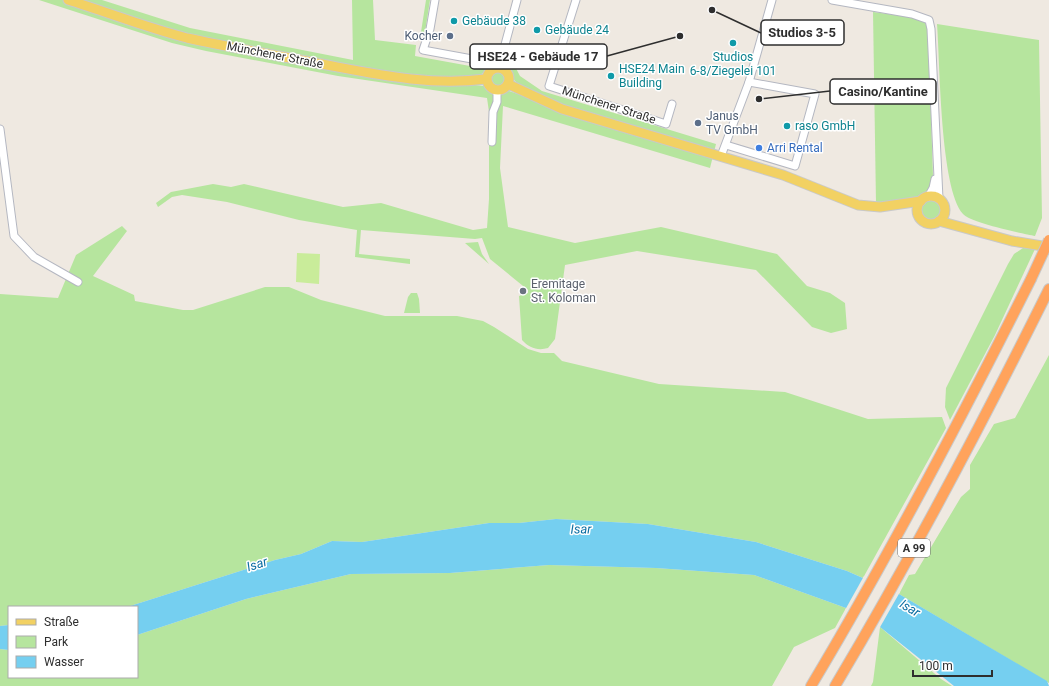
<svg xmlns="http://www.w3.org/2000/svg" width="1049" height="686" font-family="Roboto,sans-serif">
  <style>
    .green { fill: #b6e59e; fill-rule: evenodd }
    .pitch { fill: #c9ec9a }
    .water { fill: #75cff0 }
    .pier { fill: #efe9e1 }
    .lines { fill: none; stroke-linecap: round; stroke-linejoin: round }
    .minor-casing { stroke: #b4b7c1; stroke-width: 9 }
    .major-casing { stroke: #c9c9c9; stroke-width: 11 }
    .highway-casing { stroke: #c9c9c9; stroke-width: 12 }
    .minor { stroke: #fff; stroke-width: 7 }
    .major { stroke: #f2d163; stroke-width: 9 }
    .highway { stroke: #ffa35c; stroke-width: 10 }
    .highway-bridge-casing { stroke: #c9c9c9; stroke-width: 12; stroke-linecap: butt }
    .highway-bridge { stroke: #ffa35c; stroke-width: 10 }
    .culture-dot { fill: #0f9aa8; stroke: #fff; stroke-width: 1.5 }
    .service-dot { fill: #5c6f8a; stroke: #fff; stroke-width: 1.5 }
    .shop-dot { fill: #3f7fe0; stroke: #fff; stroke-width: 1.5 }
    .worship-dot { fill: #6b7280; stroke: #fff; stroke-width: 1.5 }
    .labels { text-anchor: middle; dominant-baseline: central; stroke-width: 3; stroke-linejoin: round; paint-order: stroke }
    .shield { fill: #fff; stroke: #6d6d6d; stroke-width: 1 }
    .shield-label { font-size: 11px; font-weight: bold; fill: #2e2e2e }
    .culture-label { font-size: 12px; fill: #0d838f; stroke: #fff; text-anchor: start }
    .service-label { font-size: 12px; fill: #4e5e75; stroke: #fff; text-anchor: end }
    .street-label { font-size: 12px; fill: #2e2e2e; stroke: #fff }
    .shop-label { font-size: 12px; fill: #366cbe; stroke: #fff; text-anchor: start }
    .worship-label { font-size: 12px; fill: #5b616d; stroke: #fff; text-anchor: start }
    .water-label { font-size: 13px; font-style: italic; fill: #0d6fa3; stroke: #fff }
    .leader { fill: none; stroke: #2e2e2e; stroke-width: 1.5 }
    .callout-dot { fill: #2e2e2e; stroke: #fff; stroke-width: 1.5 }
    .callout { fill: #fff; stroke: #2e2e2e; stroke-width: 1.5 }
    .callout-label { font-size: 13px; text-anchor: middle; font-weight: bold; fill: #2e2e2e }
  </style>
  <rect width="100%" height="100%" fill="#efe9e1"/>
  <g class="green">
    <path d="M39,0H102L190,28L353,60L352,0H373L375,40L416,45L415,56L481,68L491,56L493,50L509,55L520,76L542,91L716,144L710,168L503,106L500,168L508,227L575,243L661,227L777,254L807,286L830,293L845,303L847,329L831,333L812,327L756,270L637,251L565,265L555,339L548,348C538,351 529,348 522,340L519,296L528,293V290L490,259L482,238L475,239L361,230L359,254L410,259V264L355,257L357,230L299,220L227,202L182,195L172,197L158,207L156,203L171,192L213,184L231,187L244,184L343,207L381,203L473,230L487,228L489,199V112L487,98L338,76L206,51L172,43ZM496,57L504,58C505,69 512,80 521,86L518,94L509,91L501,94L499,101C495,94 489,92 484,86L475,85L474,77C484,74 492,68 496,57Z"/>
    <path d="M426,0H430L425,32L417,39L421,32Z"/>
    <path d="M873,12L918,18L925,22L928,31L933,176L928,193L917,200L876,203Z"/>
    <path d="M937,24L1039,40L1042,218L1035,236C1023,234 969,222 963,214C940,188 940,63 937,24Z"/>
    <circle cx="498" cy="79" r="8"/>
    <circle cx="931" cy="210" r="10"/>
    <path d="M122,226L127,231L93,276L134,295L135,301L183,310H193L265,287H289L321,300L385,316H457L483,321L494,327L528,349L541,353H554L562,361L659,384L785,392L868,419L942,417L946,428L863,578L847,571L756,542L648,524L556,519L519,523H489L362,542L332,541L301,554L275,560L127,607H9V625L0,626V294L58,298L76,255Z"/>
    <path d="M478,242L482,254L489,264L465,243Z"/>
    <path d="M1023,248L1035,249L995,335L950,420L945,407L946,388L1008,264L1014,254Z"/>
    <path d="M411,293H417L419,299L420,313H404L408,297Z"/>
    <path d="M1049,355V683L899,594L909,575L915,574L961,497L970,489V465L994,424L1015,418Z"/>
    <path d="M549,565L656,568L754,575L846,608L835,628L794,647L772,686H0V649L9,650V677H137V635L246,599L351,574L450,573Z"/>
    <path d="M880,627L941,679L952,686H871L873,682Z"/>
  </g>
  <path class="pitch" d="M297,253L320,254L319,284L296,282Z"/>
  <g class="water">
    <path d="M556,519L648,524L756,542L847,571L899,594L1047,681L1049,686H954L880,627L846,608L754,575L656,568L549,565L450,573L351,574L246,599L137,635V607H127L275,560L301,554L332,541L362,542L489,523H519Z"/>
    <path d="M9,625V650L0,649V626Z"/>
  </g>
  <path class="pier" d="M864,576L900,592L879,629L845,610Z"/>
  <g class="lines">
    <g class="minor-casing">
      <g id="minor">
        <path d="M435,0L430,29L423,50L472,59"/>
        <path d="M576,0L549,86L666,124L672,104"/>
        <path d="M832,0L912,14L929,20L931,29L939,199"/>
        <path d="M499,67L517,0"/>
        <path d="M0,129L14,236L34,257L78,282"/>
        <path d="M492,142L493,112L497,102V90"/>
        <path d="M726,145L795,166L815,94L749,82"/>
        <path d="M721,156L749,82L772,0"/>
        <path d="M928,197L933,188L935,179"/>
      </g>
    </g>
    <g class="major-casing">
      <g id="major">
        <path d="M68,0C107,12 147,28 187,38C233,48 280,56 327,65C380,75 432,86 486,79"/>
        <circle cx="498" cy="79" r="11"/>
        <path d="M508,84L562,109L783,175L858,205L880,207L921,201"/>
        <circle cx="931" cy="210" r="14"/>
        <path d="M939,221L1012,241L1049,247"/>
      </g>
    </g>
    <g class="highway-casing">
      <g id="highway">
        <path d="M811,686C890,554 962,417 1031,279"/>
        <path d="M835,686C912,557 982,424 1049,289"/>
      </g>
    </g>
    <use href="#minor" class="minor"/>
    <use href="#major" class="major"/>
    <use href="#highway" class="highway"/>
    <g class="highway-bridge-casing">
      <path id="highway-bridge" d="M1031,279L1049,240"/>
    </g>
    <use href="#highway-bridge" class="highway-bridge"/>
  </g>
  <g class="culture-dot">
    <circle cx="454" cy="21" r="4"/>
    <circle cx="537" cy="30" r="4"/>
    <circle cx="733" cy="43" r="4"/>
    <circle cx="611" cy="76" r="4"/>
    <circle cx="787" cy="126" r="4"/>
  </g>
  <g class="service-dot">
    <circle cx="450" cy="36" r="4"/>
    <circle cx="698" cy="123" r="4"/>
  </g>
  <circle class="shop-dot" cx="759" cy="148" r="4"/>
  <circle class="worship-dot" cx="523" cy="291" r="4"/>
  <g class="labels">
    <rect class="shield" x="898" y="539" width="32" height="18" rx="3"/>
    <g class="shield-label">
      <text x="914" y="548">A 99</text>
    </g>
    <g class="culture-label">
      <text x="462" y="21">Gebäude 38</text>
      <text x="545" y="30">Gebäude 24</text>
      <text x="733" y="57" text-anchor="middle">Studios<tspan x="733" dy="14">6-8/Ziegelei 101</tspan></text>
      <text x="619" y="69">HSE24 Main<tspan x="619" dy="14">Building</tspan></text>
      <text x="795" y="126">raso GmbH</text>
    </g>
    <g class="service-label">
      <text x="442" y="36">Kocher</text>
      <text x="706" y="116" text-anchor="start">Janus<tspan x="706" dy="14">TV GmbH</tspan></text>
    </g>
    <g class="street-label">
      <text transform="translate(275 55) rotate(11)">Münchener Straße</text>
      <text transform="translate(609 105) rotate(18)">Münchener Straße</text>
    </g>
    <g class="shop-label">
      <text x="767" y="148">Arri Rental</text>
    </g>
    <g class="worship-label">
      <text x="531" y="284">Eremitage<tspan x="531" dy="14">St. Koloman</tspan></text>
    </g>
    <g class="water-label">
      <text transform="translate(581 529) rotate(-1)">Isar</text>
      <text transform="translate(257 564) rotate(-17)">Isar</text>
      <text transform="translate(910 608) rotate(31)">Isar</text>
    </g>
  </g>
  <path class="leader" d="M712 10L761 33M680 36L607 56M759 99L830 91"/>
  <g class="callout-dot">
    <circle cx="712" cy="10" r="4"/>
    <circle cx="680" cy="36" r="4"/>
    <circle cx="759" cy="99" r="4"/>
  </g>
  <g class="callout">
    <rect x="761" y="20" width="83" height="25" rx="4"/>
    <rect x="470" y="44" width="137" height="25" rx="4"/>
    <rect x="830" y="79" width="106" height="25" rx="4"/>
  </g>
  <g class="callout-label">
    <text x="802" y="37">Studios 3-5</text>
    <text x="538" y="61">HSE24 - Gebäude 17</text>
    <text x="883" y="96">Casino/Kantine</text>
  </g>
  <rect x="8" y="606" width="130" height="72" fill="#ffffff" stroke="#ababab"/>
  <rect x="16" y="619" width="20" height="6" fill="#f2d163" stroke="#ababab"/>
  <text x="44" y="626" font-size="12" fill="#2e2e2e">Straße</text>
  <rect x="16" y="636" width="20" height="12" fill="#b6e59e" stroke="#ababab"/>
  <text x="44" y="646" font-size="12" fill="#2e2e2e">Park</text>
  <rect x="16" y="656" width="20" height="12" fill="#75cff0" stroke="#ababab"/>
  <text x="44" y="666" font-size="12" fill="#2e2e2e">Wasser</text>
  <path d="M913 670v6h79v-6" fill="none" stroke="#2e2e2e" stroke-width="2"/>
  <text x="919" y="670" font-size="12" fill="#2e2e2e" stroke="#ffffff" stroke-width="3" paint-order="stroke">100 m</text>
</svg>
